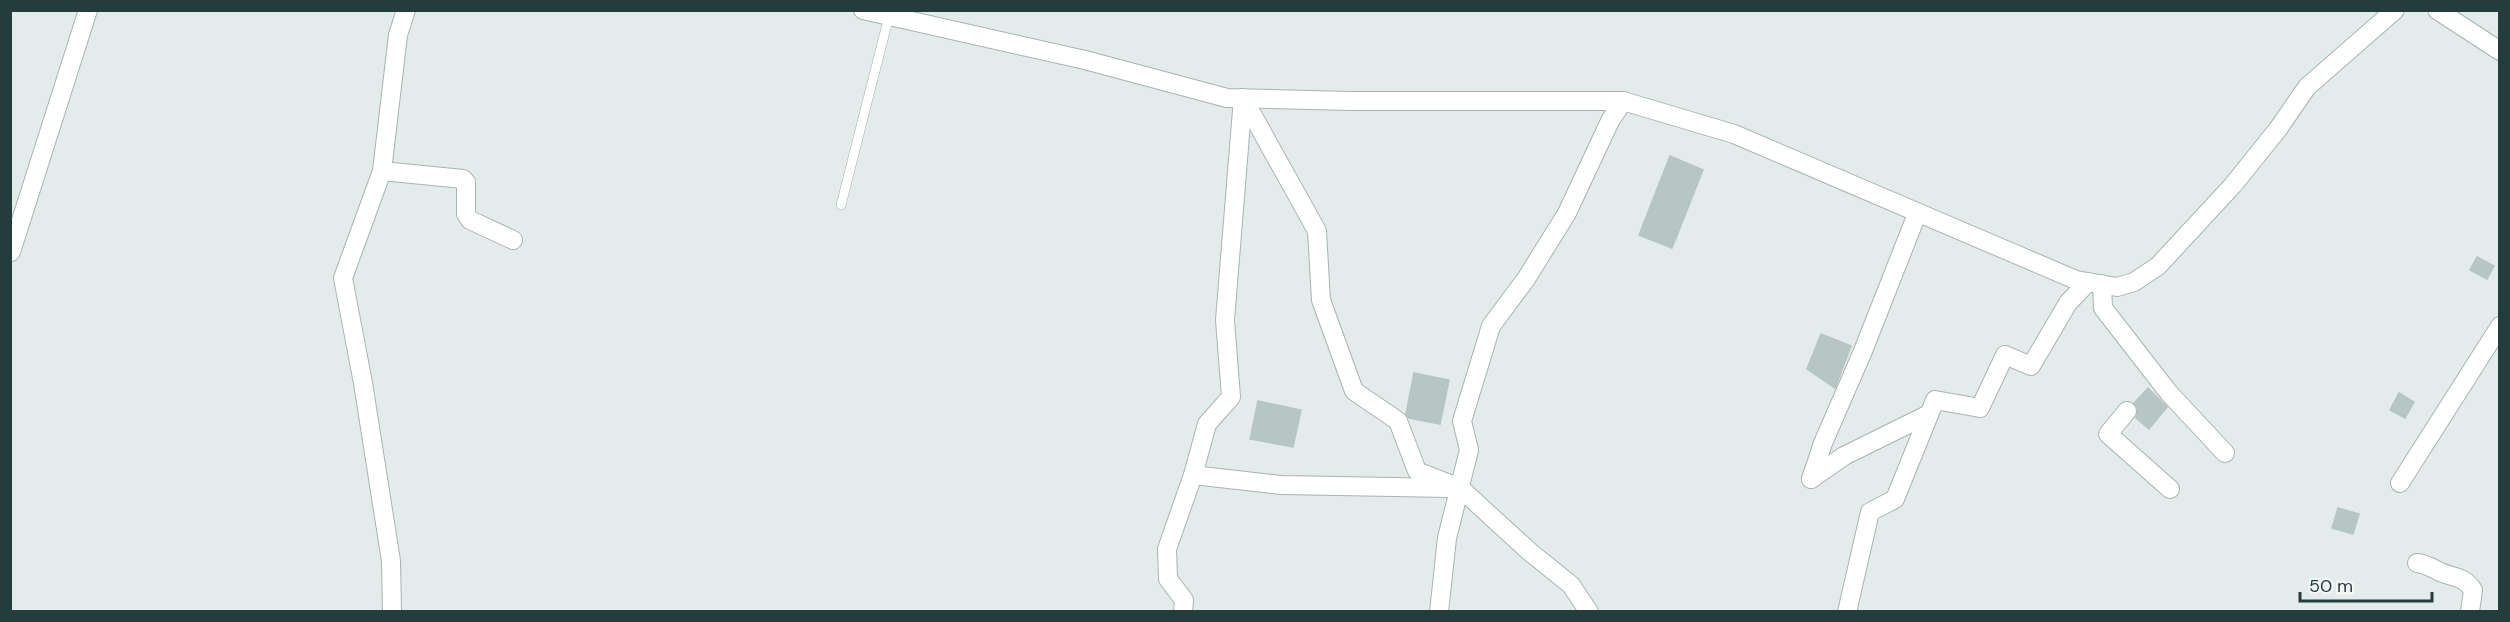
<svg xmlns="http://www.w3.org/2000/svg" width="2510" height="622" font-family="'DM Sans',sans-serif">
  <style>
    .building { fill: #b8c6c3; stroke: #b5c5c2; stroke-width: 1.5 }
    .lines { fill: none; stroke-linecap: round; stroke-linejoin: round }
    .service-casing { stroke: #a6b4b2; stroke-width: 10 }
    .minor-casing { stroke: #a6b4b2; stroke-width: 20 }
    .service { stroke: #fff; stroke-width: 9 }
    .minor { stroke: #fff; stroke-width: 18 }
  </style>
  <rect width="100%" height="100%" fill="#e3ecea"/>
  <g class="building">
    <path d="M1670,156L1703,170L1672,248L1639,235Z"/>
    <path d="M2477,257L2494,266L2487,279L2470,270Z"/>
    <path d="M1821,334L1851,346L1835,388L1807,369Z"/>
    <path d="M1414,373L1449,380L1440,424L1409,418L1406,414Z"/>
    <path d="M2148,388L2167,407L2149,429L2136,418L2138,408L2134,403Z"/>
    <path d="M2399,393L2414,402L2405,418L2390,410Z"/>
    <path d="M1258,401L1301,410L1293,447L1250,439Z"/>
    <path d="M2338,508L2359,514L2353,534L2332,528Z"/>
  </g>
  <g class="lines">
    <g class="service-casing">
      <path id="service" d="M841,205L889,16"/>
    </g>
    <g class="minor-casing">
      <g id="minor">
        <path d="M863,10L1085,60L1227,98L1350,101H1623"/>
        <path d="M2437,10L2500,51"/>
        <path d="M1243,98L1317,231L1321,300L1354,391L1398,421L1417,471L1460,488L1530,552L1571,585L1589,612"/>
        <path d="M382,171L463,179L466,182V214L470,220L513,240"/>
        <path d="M11,252L88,10"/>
        <path d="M2102,284L2103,308L2169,393L2225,453"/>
        <path d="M2127,411L2108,434L2170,489"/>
        <path d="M1193,475L1281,485L1449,488"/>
        <path d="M1811,479L1823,443L1863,351L1917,214"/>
        <path d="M1811,479L1844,456L1929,414"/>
        <path d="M2400,483L2500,326"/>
        <path d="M2417,563C2427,564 2432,568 2440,572C2454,578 2464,576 2473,590L2470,612"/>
        <path d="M392,612L391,561L363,383L343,278L382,171L398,35L406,10"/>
        <path d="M1183,612L1184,600L1168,579L1167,549L1193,475L1207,424L1231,397L1225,320L1243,98"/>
        <path d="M1439,612L1447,538L1469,450L1462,421L1491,326L1526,279L1567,213L1610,121L1623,101L1734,134L2076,280L2117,287L2134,282L2158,266L2233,185L2278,129L2307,87L2395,10"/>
        <path d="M1847,612L1870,512L1895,499L1935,400L1980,408L2005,355L2031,366L2068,303L2088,282"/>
      </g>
    </g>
    <use href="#service" class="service"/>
    <use href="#minor" class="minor"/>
  </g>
  <rect width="2510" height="622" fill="none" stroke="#243c3b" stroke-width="24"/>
  <path d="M2300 592v9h132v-9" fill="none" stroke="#243c3b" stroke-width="3"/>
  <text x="2309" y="592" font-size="18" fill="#243c3b" stroke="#f3f8f7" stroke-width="4.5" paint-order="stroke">50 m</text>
</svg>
